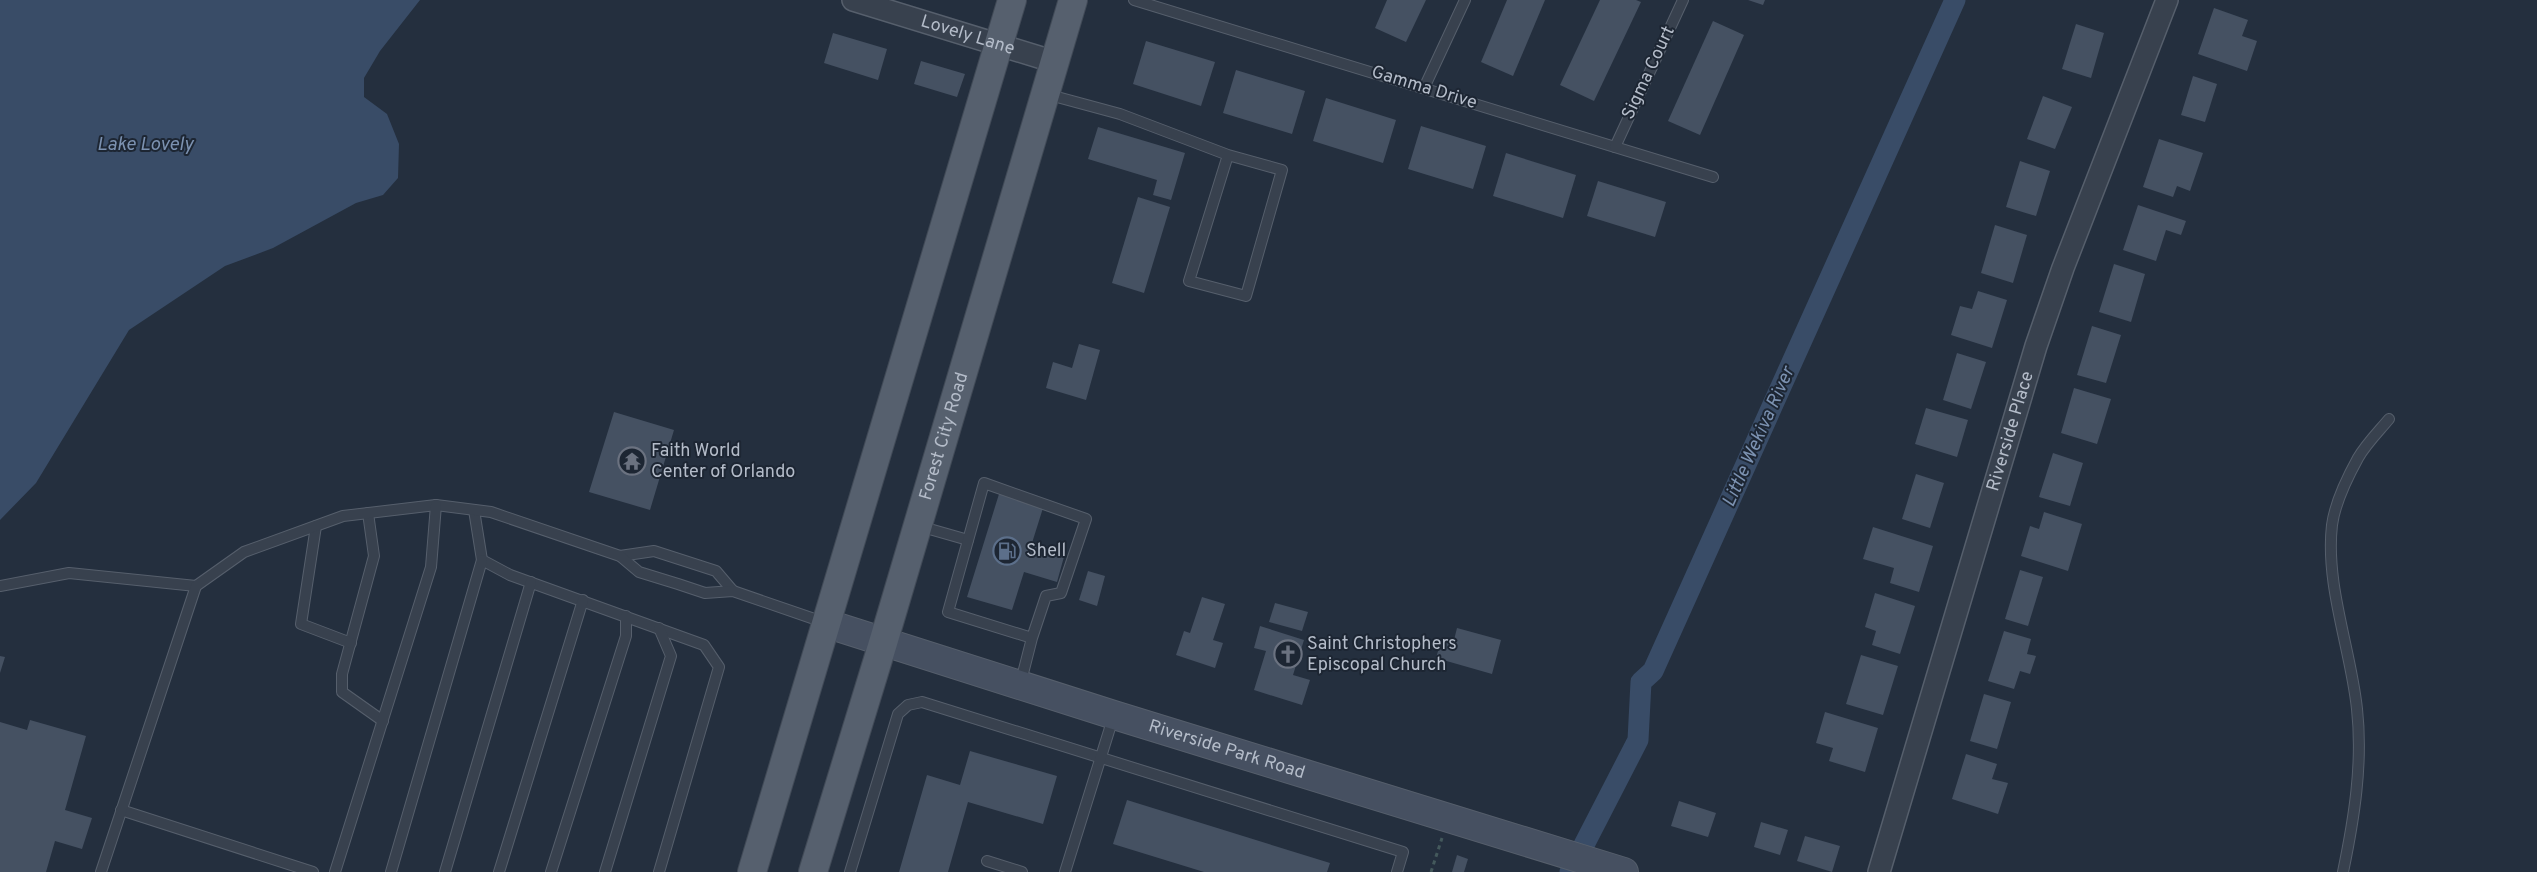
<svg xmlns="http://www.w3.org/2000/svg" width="2537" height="872" font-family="Overpass,sans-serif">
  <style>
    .water { fill: #394c67 }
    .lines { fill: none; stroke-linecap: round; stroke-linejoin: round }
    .canal { stroke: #394c67; stroke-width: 21 }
    .building { fill: #455162 }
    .lane-casing { stroke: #565f6c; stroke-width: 12 }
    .street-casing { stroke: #565f6c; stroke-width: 24 }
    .secondary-casing { stroke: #565f6c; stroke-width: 30 }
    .primary-casing { stroke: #414a57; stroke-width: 30 }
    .path { stroke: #44595c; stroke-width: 3; stroke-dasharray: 4 4; stroke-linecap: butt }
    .lane { stroke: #38414e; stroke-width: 10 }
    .street { stroke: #38414e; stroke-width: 21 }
    .secondary { stroke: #465061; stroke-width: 28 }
    .primary { stroke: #56606e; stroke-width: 28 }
    .labels { text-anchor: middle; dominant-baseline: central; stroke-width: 4; stroke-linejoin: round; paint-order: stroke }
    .street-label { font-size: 18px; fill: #b4bcc9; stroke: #1d2633 }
    .poi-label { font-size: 18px; fill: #b4bcc9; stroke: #1d2633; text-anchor: start }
    .water-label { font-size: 19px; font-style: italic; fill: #7c92b1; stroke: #1d2633 }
  </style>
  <rect width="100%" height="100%" fill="#242f3e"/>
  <path class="water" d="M0,0H420L380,51L364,78V97L387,114L399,144L398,178L383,195L356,203L273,248L225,266L129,330L36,483L0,520Z"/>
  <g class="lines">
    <path class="canal" d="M1570,872L1638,740L1641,682L1653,671L1955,0"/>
  </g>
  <g class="building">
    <path d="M1387,0H1426L1406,42L1375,28Z"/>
    <path d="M1507,0H1545L1513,76L1481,62Z"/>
    <path d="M1600,0H1636L1641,2L1594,101L1560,85Z"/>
    <path d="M1748,0H1765L1763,5Z"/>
    <path d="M2214,8L2248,20L2242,36L2257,41L2247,71L2198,54Z"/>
    <path d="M1713,21L1744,35L1700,135L1668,121Z"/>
    <path d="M2076,24L2104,33L2091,78L2062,69Z"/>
    <path d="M833,33L887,49L878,80L824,63Z"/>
    <path d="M1146,41L1215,62L1201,106L1133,84Z"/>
    <path d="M921,61L965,74L957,97L914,84Z"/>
    <path d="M1236,70L1305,91L1292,134L1223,113Z"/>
    <path d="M2193,76L2217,84L2205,122L2181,115Z"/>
    <path d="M2043,96L2072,107L2055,149L2027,139Z"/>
    <path d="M1326,98L1396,120L1383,163L1313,141Z"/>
    <path d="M1421,126L1486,146L1473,189L1408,169Z"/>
    <path d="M1098,127L1185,153L1171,200L1153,195L1157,180L1088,159Z"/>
    <path d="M2159,139L2203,153L2190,191L2177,186L2173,197L2143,187Z"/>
    <path d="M1506,153L1576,175L1563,218L1493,196Z"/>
    <path d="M2020,161L2050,171L2036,216L2006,207Z"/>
    <path d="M1598,181L1666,202L1655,237L1587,216Z"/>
    <path d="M1138,197L1170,207L1144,293L1112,283Z"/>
    <path d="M2138,205L2186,221L2181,235L2166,230L2156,261L2123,250Z"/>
    <path d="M1995,225L2027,235L2013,283L1981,273Z"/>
    <path d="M2114,264L2145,274L2131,322L2099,312Z"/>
    <path d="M1978,291L2007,300L1992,348L1951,335L1960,306L1972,309Z"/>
    <path d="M2092,326L2121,335L2106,383L2077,375Z"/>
    <path d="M1079,344L1100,350L1086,400L1046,388L1053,362L1072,368Z"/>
    <path d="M1957,353L1986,362L1971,409L1943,400Z"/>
    <path d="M2074,388L2111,399L2097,444L2061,433Z"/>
    <path d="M1926,408L1968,420L1957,457L1915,444Z"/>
    <path d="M614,412L674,430L650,510L589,492Z"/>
    <path d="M2053,453L2083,463L2070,506L2039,497Z"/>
    <path d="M1916,474L1944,483L1930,528L1902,519Z"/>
    <path d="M999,494L1043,508L1032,543L1065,553L1057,582L1024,572L1012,610L967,597Z"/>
    <path d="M2044,512L2082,524L2068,571L2021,556L2030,526L2039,529Z"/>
    <path d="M1873,527L1933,546L1919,592L1890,583L1894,568L1863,559Z"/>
    <path d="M2020,570L2043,577L2028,626L2005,619Z"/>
    <path d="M1088,571L1105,576L1097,606L1079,600Z"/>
    <path d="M1875,593L1915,606L1900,654L1872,645L1876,631L1865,627Z"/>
    <path d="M1202,597L1225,604L1213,640L1223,643L1215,668L1176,655L1184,631L1190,633Z"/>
    <path d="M1275,603L1308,612L1302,631L1269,622Z"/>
    <path d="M1260,626L1304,640L1293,675L1310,680L1302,705L1254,690L1266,651L1254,648Z"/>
    <path d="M1457,628L1501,640L1492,674L1436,658L1441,641L1453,644Z"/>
    <path d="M2004,631L2031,639L2027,654L2036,656L2030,674L2020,671L2014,689L1988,681Z"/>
    <path d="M1861,655L1898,666L1883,715L1846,704Z"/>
    <path d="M0,656L5,657L0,673Z"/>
    <path d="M1984,694L2011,702L1997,749L1970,741Z"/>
    <path d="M1825,712L1878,728L1865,772L1829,761L1833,748L1816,743Z"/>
    <path d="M30,720L86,736L65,810L92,818L82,849L55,841L46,872H0V722L27,730Z"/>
    <path d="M970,751L1057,776L1043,824L968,802L948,872H899L927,775L960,785Z"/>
    <path d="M1966,754L1997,764L1992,779L2008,783L1998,814L1952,799Z"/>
    <path d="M1127,800L1330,863L1327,872H1204L1113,844Z"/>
    <path d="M1679,801L1716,813L1708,837L1671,826Z"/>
    <path d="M1761,822L1788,830L1780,855L1754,847Z"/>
    <path d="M1805,836L1840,846L1832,872L1797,861Z"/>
    <path d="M1457,855L1468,859L1464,872H1452Z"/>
  </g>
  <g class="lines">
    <g class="lane-casing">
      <g id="lane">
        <path d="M1134,0L1713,177"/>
        <path d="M1424,88L1465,0"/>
        <path d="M1046,94L1120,114L1228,155L1282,170L1246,296L1189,281L1228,155"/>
        <path d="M1615,147L1683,0"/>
        <path d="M474,510L482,560L510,575L704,645L719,667L659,872"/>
        <path d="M368,513L374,556L342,674V692L383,721"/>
        <path d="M316,526L301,624L351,643"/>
        <path d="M919,526L968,540"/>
        <path d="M620,556L654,551L716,571L733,591"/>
        <path d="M0,586L69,573L196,586"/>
        <path d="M1020,685L1032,638L1046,596L1061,593L1086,519L984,483L948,612L1032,638"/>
        <path d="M121,810L313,872"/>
        <path d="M987,861L1022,872"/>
        <path d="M101,872L196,586L244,552L343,516L436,505L491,512L620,556L639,572L678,584L705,593L733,591L826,623"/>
        <path d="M335,872L431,567L436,505"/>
        <path d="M391,872L482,560"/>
        <path d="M445,872L531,582"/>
        <path d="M499,872L583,600"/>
        <path d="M551,872L626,636V616"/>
        <path d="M605,872L671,656L659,628"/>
        <path d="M850,872L898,714L908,705L922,702L1403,852L1397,872"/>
        <path d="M1065,872L1114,715"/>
        <path d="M2343,872C2354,819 2363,764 2357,709C2351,650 2325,585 2332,525C2335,502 2347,478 2358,458C2366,444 2379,431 2389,419"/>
      </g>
    </g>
    <g class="street-casing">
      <g id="street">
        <path id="s1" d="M853,0L1055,62"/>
        <path id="s2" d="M1879,872L2036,346L2063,268L2167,0"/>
      </g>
    </g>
    <g class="secondary-casing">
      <g id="secondary">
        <path id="s3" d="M828,624L1114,715L1624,872"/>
      </g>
    </g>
    <g class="primary-casing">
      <g id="primary">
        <path d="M752,872L1012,0"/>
        <path id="s4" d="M813,872L883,643L1073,0"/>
      </g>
    </g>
    <path class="path" d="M1431,872L1442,838"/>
    <use href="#lane" class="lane"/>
    <use href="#street" class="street"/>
    <use href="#secondary" class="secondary"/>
    <use href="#primary" class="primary"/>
  </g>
  <defs>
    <g id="temple-ring" transform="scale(1.4375)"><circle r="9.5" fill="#1d2633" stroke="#6b7280" stroke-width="1.5"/><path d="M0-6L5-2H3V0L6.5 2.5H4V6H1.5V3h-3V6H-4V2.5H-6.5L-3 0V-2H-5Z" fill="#6b7280"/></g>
    <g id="fuel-ring" transform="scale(1.4375)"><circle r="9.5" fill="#1d2633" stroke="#5c6f8a" stroke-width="1.5"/><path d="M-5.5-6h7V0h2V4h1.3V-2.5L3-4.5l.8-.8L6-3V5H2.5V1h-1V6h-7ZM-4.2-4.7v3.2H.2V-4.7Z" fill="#5c6f8a"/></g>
    <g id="church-ring" transform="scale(1.4375)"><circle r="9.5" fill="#1d2633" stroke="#6b7280" stroke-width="1.5"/><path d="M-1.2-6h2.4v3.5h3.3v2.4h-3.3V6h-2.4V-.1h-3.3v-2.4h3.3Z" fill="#6b7280"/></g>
  </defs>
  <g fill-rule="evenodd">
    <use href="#temple-ring" x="632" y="461"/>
    <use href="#fuel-ring" x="1007" y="551"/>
    <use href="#church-ring" x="1288" y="654"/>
  </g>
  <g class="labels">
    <g class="street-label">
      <text stroke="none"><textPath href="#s1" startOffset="120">Lovely Lane</textPath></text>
      <text transform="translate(1649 73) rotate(-65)">Sigma Court</text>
      <text transform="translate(1424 88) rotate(17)">Gamma Drive</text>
      <text stroke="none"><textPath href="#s2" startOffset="460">Riverside Place</textPath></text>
      <text stroke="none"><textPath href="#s4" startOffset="455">Forest City Road</textPath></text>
      <text stroke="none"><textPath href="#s3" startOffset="418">Riverside Park Road</textPath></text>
    </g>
    <g class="poi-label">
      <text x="651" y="451">Faith World<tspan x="651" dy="21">Center of Orlando</tspan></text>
      <text x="1026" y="551">Shell</text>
      <text x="1307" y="644">Saint Christophers<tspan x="1307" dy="21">Episcopal Church</tspan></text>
    </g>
    <g class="water-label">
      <text x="145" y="145">Lake Lovely</text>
      <text transform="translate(1759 437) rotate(-66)">Little Wekiva River</text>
    </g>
  </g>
</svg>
